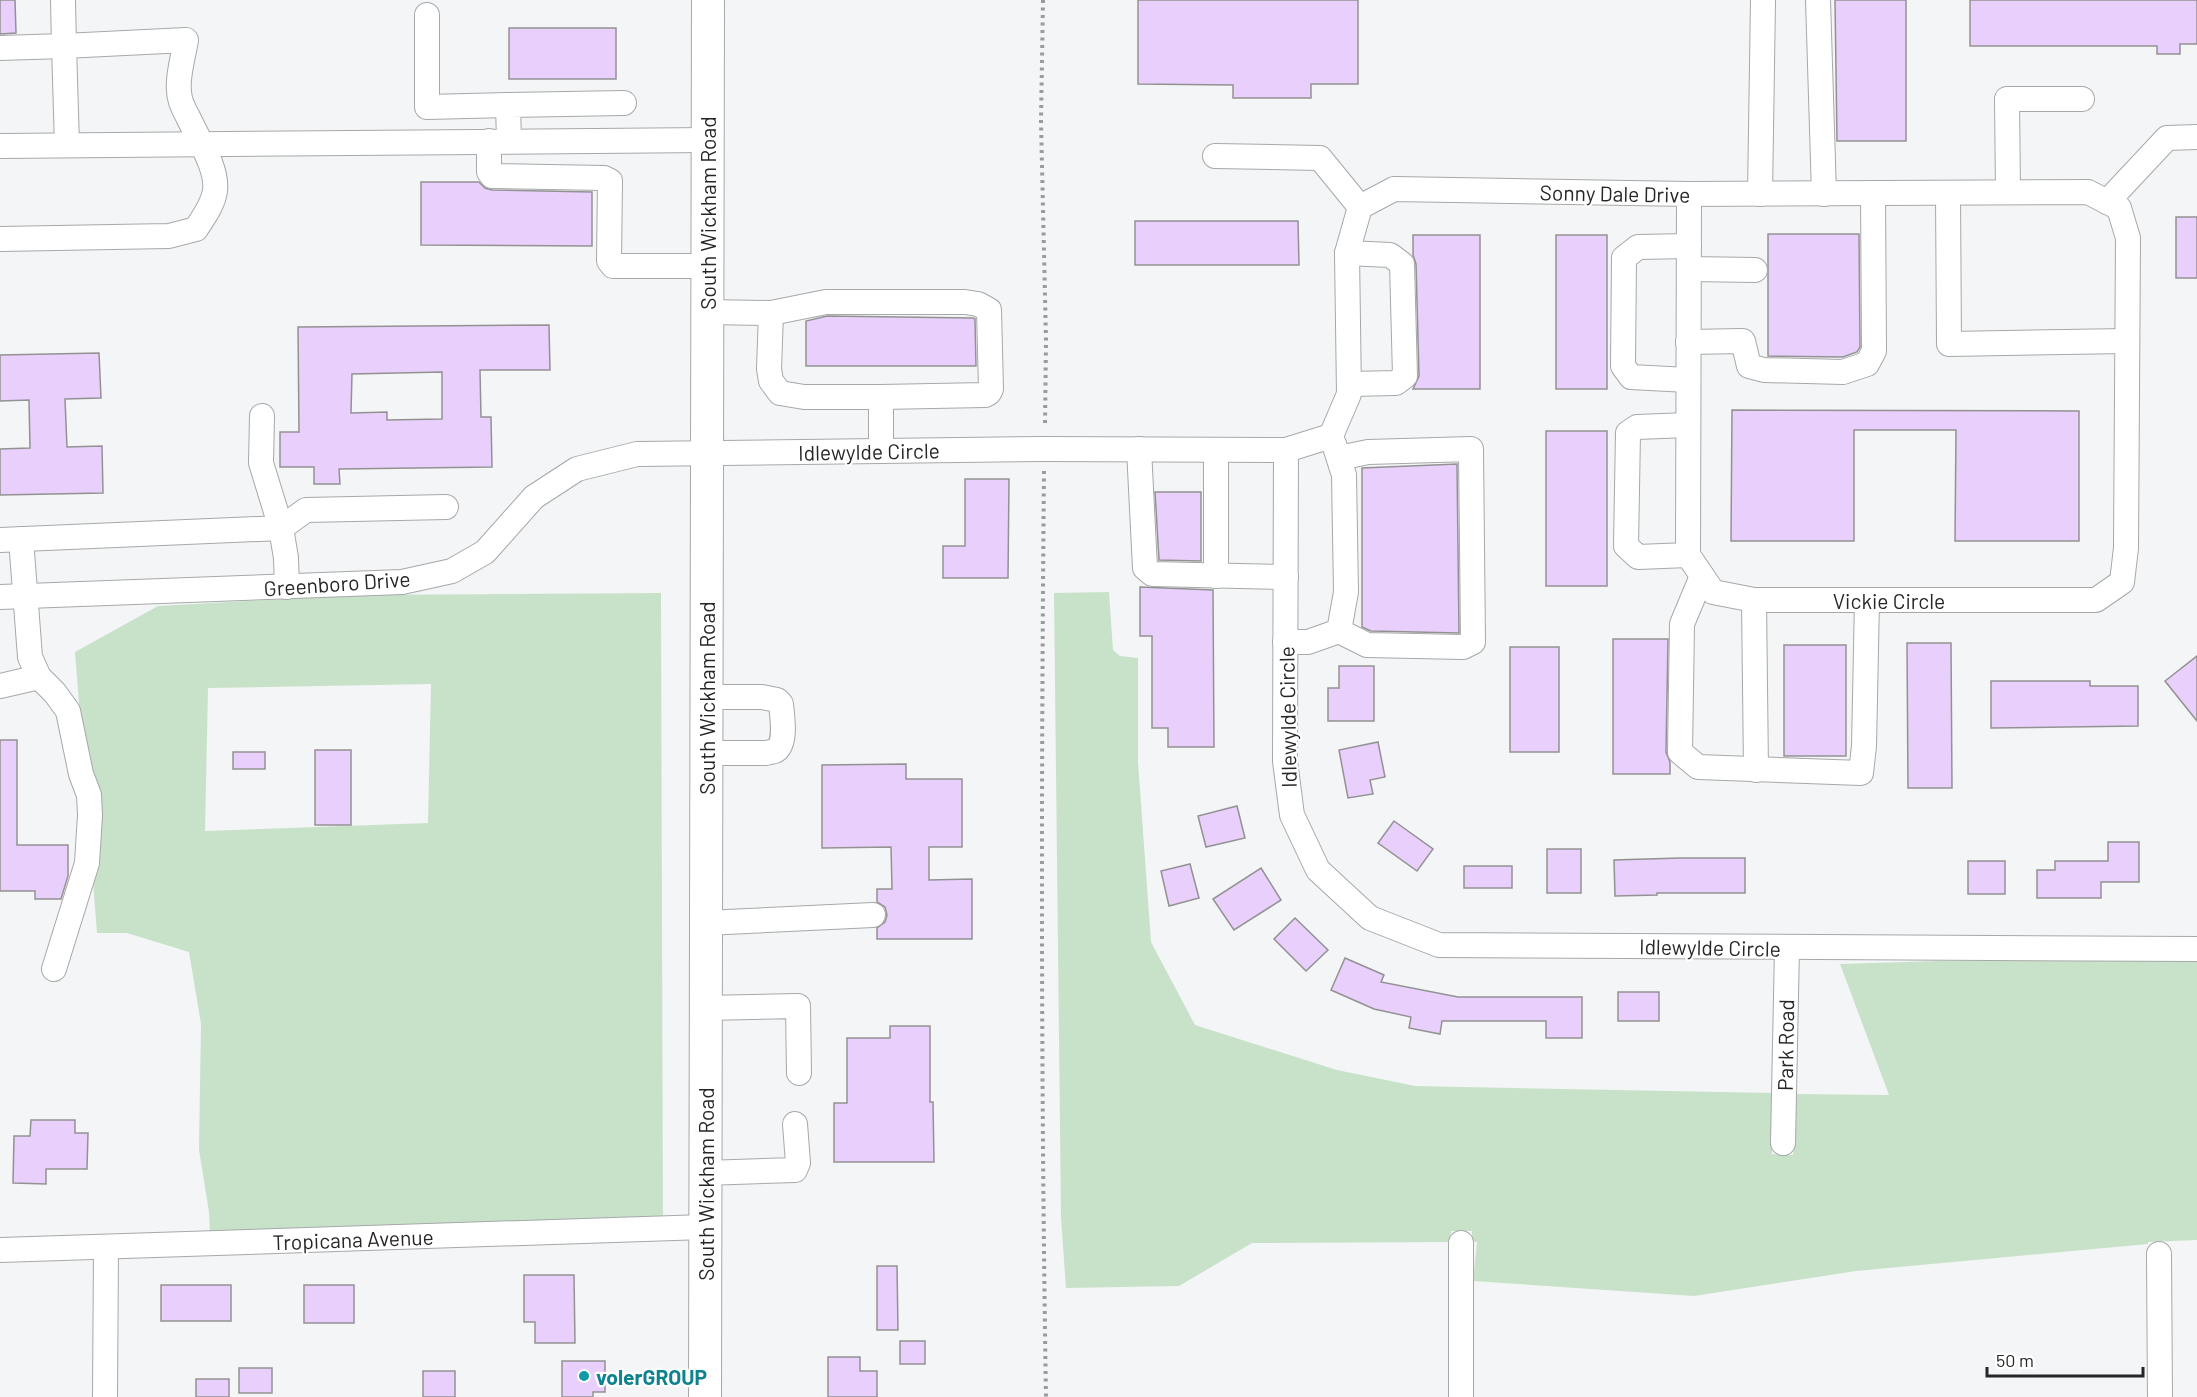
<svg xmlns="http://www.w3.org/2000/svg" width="2197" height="1397" font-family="Barlow,sans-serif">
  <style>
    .green { fill: #c8e2c9; fill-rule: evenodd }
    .building { fill: #e9cffb; stroke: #939293; stroke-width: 1.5; fill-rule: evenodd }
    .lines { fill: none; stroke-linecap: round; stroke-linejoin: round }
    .minor-casing { stroke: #a6a8a9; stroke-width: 26 }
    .major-casing { stroke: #a6a8a9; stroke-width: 34 }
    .path { stroke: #9a9b9c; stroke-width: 4; stroke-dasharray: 3 4.5; stroke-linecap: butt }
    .minor { stroke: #fff; stroke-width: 24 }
    .major { stroke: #fff; stroke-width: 32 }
    .culture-dot { fill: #0f9aa8; stroke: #fff; stroke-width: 2 }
    .labels { text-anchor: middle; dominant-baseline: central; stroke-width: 4.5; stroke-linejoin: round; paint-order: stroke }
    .street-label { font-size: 21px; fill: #262627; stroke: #fff }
    .culture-label { font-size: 21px; font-weight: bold; fill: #0d838f; stroke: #fff; text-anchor: start }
  </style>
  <rect width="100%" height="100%" fill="#f4f5f7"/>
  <g class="green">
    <path d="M1109,592L1113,650L1120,656L1138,658V762L1151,942L1195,1025L1337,1070L1415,1086L1773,1093L1772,1154L1793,1155L1795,1094L1889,1095L1840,964L1937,961H2197V1240L2148,1242V1244L1856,1271L1694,1296L1473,1281L1477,1242H1472V1231H1451L1450,1242L1252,1243L1179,1286L1066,1288L1061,1218L1054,593Z"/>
    <path d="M661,593L663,1228L210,1234L209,1212L199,1150L201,1024L189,952L127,933H97L75,652L158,606L355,595ZM431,684L428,823L205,831L208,688Z"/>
  </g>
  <g class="building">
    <path d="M0,0H15L16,33L0,34Z"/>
    <path d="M1138,0H1358V84H1311V98H1233V85L1138,84Z"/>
    <path d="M1835,0H1906V141H1837Z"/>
    <path d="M1970,0H2197V44H2180V54H2157V46H1970Z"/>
    <rect x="509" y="28" width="107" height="51"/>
    <path d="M421,182H479L485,188L492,190L592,192V246L421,245Z"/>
    <rect x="2176" y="217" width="21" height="61"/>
    <path d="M1135,221H1298L1299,265H1135Z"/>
    <path d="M1768,234H1859L1860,347L1857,352L1843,357L1768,356Z"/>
    <path d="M1413,235H1480V389H1413L1419,376L1416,264L1413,255Z"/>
    <rect x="1556" y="235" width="51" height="154"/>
    <path d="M827,316L973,318L975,319L976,366H806V321Z"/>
    <path d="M549,325L550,370H480L481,417H491L492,467L339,469L340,484H314V467H280V432H299L298,327ZM442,372V419L387,420V412L351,413L352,374Z"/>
    <path d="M99,353L101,398L65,399L67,447L102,446L103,493L0,495V449L30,448L29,400L0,401V355Z"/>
    <path d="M1732,410L2079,411V541H1955L1956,430H1854V541H1731Z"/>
    <rect x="1546" y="431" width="61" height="155"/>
    <path d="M1457,464L1459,633L1371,631L1362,627V468Z"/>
    <path d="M965,479H1009L1008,578H943V546H965Z"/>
    <path d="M1155,492H1201V561L1159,560Z"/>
    <path d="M1140,587L1213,590L1214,747H1168V728H1152V636H1140Z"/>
    <path d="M1613,639H1668L1666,752L1670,762V774H1613Z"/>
    <path d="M1907,643H1951L1952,788H1908Z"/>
    <rect x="1784" y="645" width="62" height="111"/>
    <rect x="1510" y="647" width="49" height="105"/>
    <path d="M2197,656V721L2165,681Z"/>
    <path d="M1339,666H1374V721H1328V688H1339Z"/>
    <path d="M1991,681H2090V686H2138V726L1991,728Z"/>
    <path d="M0,740H17V845H68V876L61,899H35V891H0Z"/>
    <path d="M1378,742L1385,777L1370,780L1373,794L1348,798L1339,750Z"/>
    <rect x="315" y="750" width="36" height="75"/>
    <rect x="233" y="752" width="32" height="17"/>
    <path d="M906,764V779H962V847H929V880L972,879V939H877V928L885,922L887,915L885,907L877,902V889H892L891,847L822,848V765Z"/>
    <path d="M1237,806L1245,838L1206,847L1198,816Z"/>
    <path d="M1394,821L1433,849L1417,871L1378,843Z"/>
    <path d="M2108,842H2139V882H2101V898H2037V870H2055V861H2108Z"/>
    <rect x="1547" y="849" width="34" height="44"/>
    <path d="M1680,858H1745V893H1657V895L1615,896L1614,860Z"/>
    <rect x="1968" y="861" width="37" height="33"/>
    <path d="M1190,864L1199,898L1169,906L1161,871Z"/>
    <rect x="1464" y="866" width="48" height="22"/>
    <path d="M1261,868L1281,900L1234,930L1213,899Z"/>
    <path d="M1295,918L1328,950L1306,971L1274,939Z"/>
    <path d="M1345,958L1384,975L1381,982L1458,997H1582V1038H1546V1021H1442L1440,1034L1409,1028L1411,1017L1374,1009L1331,990Z"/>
    <rect x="1618" y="992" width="41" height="29"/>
    <path d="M890,1026H930V1102H933L934,1162H834V1103H847V1038H890Z"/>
    <path d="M31,1120H75V1133H88L87,1169H46V1184L13,1183L14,1136H30Z"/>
    <path d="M877,1266H897L898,1330H877Z"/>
    <path d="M524,1275H574L575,1343H535V1322H524Z"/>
    <rect x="161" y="1285" width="70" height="36"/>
    <rect x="304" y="1285" width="50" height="38"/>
    <rect x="900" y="1341" width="25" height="23"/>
    <path d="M828,1357H860V1371H877V1397H828Z"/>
    <path d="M562,1361H605V1392H593V1397H562Z"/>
    <rect x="239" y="1368" width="33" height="25"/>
    <rect x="423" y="1371" width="32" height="26"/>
    <rect x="196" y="1379" width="33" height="18"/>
  </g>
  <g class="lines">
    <g class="minor-casing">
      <g id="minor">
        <path d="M1818,0L1824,194"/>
        <path d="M427,15V107L508,105"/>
        <path d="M0,48L64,46L63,0"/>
        <path d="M489,141V172L492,176L604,178L610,181L609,261L613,266H707"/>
        <path d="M509,141L508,105L624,103"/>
        <path d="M0,146L708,140"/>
        <path d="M1215,156L1320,158L1360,207"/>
        <path d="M2008,192L2007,99H2082"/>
        <path d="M1948,193L1949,344L2127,341"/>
        <path d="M1760,194L1763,0"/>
        <path d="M2107,202L2167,138L2197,137"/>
        <path d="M0,239L169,236L196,229C203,218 213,205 215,191C218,168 198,139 188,117C184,110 179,100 179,91C177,76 184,54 186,40L64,46L67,145"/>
        <path d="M1347,253L1390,255L1402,264L1405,376L1396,383L1349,384"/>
        <path d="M1689,269L1755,270"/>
        <path d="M707,312L771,313L769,369L771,381L780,393L804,397H881V451"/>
        <path d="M771,313L826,302H965L978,304L989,310L991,389L989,393L985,395L881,397"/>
        <path d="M1688,342L1743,341L1749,366L1764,370L1843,372L1867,364L1874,351L1873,193"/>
        <path d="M1688,380L1631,377L1623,366L1624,258L1638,247L1689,246"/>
        <path d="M262,416L261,463L281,528L286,558L287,587"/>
        <path d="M1139,449L1145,568L1152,574L1286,577"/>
        <path d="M1216,450V576"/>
        <path d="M1286,450L1285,761L1292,815L1318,870L1370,918L1439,945L2197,949"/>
        <path d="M1339,458L1368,452L1471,449L1473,642L1463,647L1367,645L1339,631"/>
        <path d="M21,539L30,657L39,677L55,693L68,711L81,774L89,795L90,815L87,863L54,969"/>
        <path d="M0,540L281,528L306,510L446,507"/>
        <path d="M1688,555L1638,557L1626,546L1628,433L1637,427L1688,425"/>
        <path d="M1702,576L1682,624L1680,752L1698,767L1861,773L1864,746L1867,600"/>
        <path d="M0,597L402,582L452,571L485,552L534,497L577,469L637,454L1045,449L1286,450L1331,436L1349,394L1347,253L1360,207L1394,189L1689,194L2088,192L2119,208L2128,238L2126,548L2122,582L2096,600H1754L1713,592L1688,555L1689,194"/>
        <path d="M1754,600L1756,770"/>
        <path d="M1285,642H1308L1339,631L1346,592L1344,475L1334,444"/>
        <path d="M0,686L39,677"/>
        <path d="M706,697H762L777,700L781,704C782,716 787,744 775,751C772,752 769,752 766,753H706"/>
        <path d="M705,923L873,915"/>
        <path d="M705,1008L798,1006L799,1073"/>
        <path d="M1783,1143L1787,948"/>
        <path d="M705,1173L795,1170L798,1163L795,1124"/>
        <path d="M1461,1243V1397"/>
        <path d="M0,1250L705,1227"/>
        <path d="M2159,1254L2160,1397"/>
        <path d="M105,1397L106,1248"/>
      </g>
    </g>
    <g class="major-casing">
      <path id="major" d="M705,1397L708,0"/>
    </g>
    <g class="path">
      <path d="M1043,0L1041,121L1046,340L1045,427"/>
      <path d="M1044,471C1041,780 1041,1088 1046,1397"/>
    </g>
    <use href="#minor" class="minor"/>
    <use href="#major" class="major"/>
  </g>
  <circle class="culture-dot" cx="584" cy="1376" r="6"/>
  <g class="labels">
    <g class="street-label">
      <text transform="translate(1615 193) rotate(1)">Sonny Dale Drive</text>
      <text transform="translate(707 213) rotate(-90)">South Wickham Road</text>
      <text transform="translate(869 451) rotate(-1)">Idlewylde Circle</text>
      <text transform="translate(337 583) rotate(-4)">Greenboro Drive</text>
      <text x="1889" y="600">Vickie Circle</text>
      <text transform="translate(706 698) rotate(-90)">South Wickham Road</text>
      <text transform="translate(1287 717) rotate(-91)">Idlewylde Circle</text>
      <text transform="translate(1710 947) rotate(1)">Idlewylde Circle</text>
      <text transform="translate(1785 1045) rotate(-89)">Park Road</text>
      <text transform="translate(705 1184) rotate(-90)">South Wickham Road</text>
      <text transform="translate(353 1239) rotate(-2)">Tropicana Avenue</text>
    </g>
    <g class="culture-label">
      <text x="596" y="1376">volerGROUP</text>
    </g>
  </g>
  <path d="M1987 1367v9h156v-9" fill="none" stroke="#262627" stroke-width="3"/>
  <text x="1996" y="1367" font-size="18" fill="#262627" stroke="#ffffff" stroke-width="4.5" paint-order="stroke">50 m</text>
</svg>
